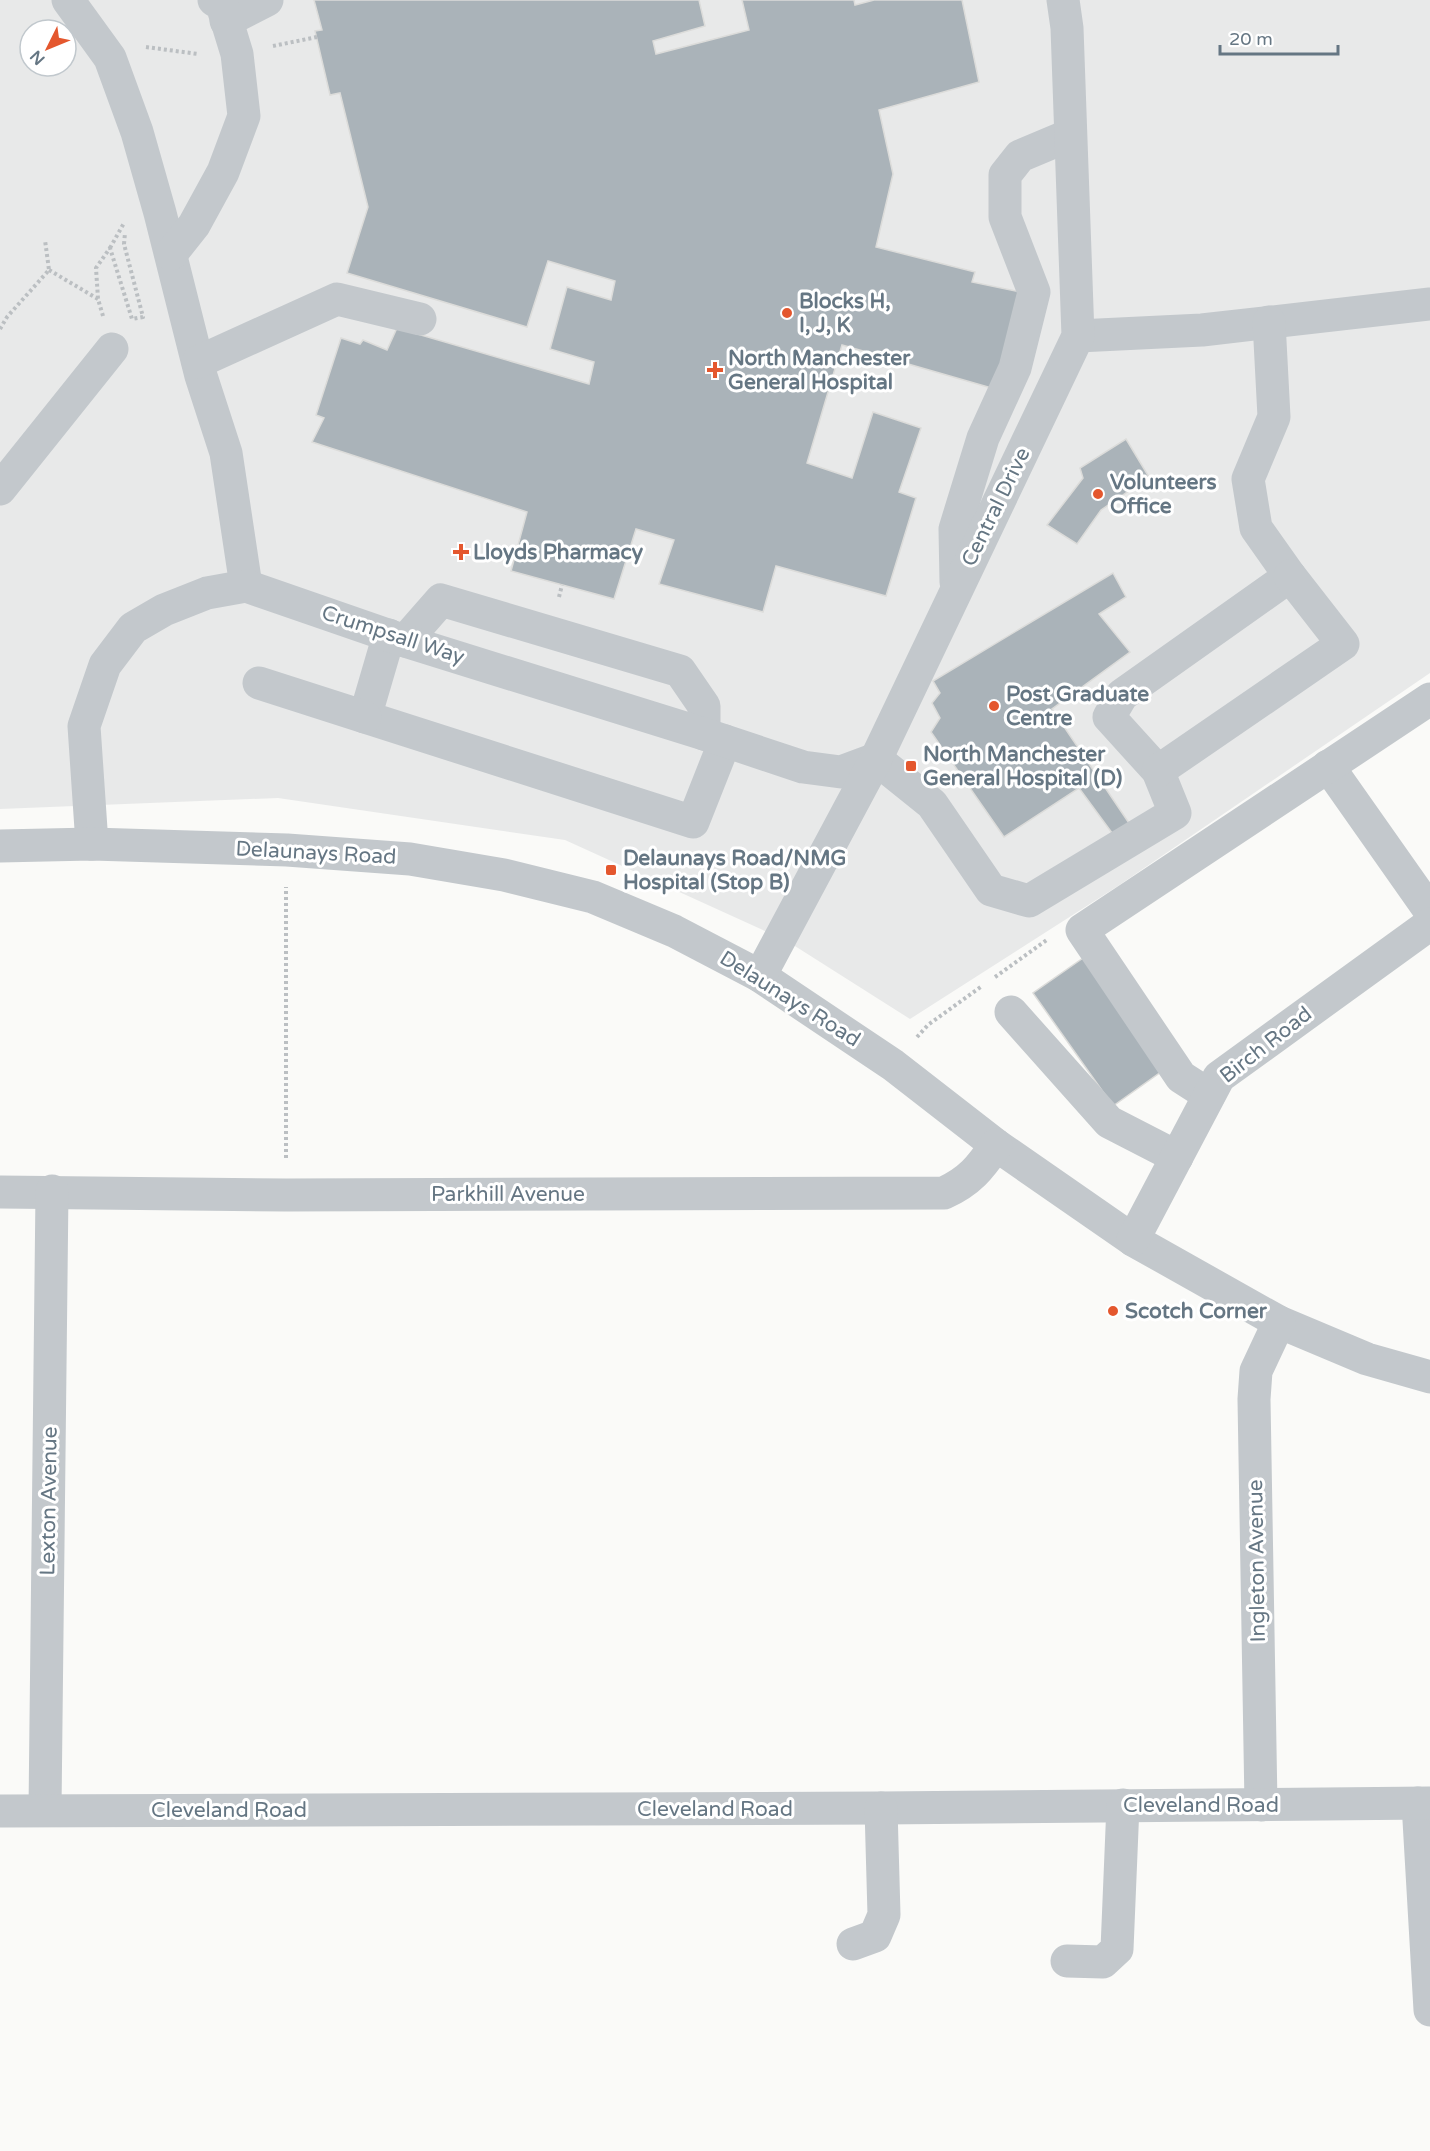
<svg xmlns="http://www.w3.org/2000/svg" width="1430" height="2151" font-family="'Varela Round',sans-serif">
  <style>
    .built { fill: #e8e9e9; fill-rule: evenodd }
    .building { fill: #aab3b9; stroke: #dcdcda; stroke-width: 1.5 }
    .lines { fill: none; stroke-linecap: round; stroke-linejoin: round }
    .path { stroke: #bbbfc2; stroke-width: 4; stroke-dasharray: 3 3; stroke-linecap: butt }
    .minor { stroke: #c3c8cc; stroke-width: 33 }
    .poi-dot { fill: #e4572e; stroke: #fff; stroke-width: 2 }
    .labels { text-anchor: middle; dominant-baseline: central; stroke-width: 6; stroke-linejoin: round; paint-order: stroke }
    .poi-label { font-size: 21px; font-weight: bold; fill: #657683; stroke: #fff; text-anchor: start }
    .street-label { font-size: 21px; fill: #657683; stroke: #fff }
  </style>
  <rect width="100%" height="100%" fill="#fafaf8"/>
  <path class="built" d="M0,0H1430V673L1118,886L910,1019L787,941L565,840L278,798L0,809ZM30,30H66V66H30Z"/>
  <g class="building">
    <path d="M314,0H699L705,26L653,41L656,54L749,30L742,0H854L855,5L874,0H962L979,82L879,110L893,174L876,247L975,272L972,282L1020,292L995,389L842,345L807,463L852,478L873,412L921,428L899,492L916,498L886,596L776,566L763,612L659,584L674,540L636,529L614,599L511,571L527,512L312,442L324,418L316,415L341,338L360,344L363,340L387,350L397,328L589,384L594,362L550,349L567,287L611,300L615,281L548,261L527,327L347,273L368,207L340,93L330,95L315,31L322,30Z"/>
    <path d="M1126,439L1149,477L1101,510L1077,544L1047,525L1083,478L1080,468Z"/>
    <path d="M1113,573L1126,597L1099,614L1130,652L1052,709L1133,829L1115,837L1079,788L1004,837L931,732L940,718L932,703L940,693L933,681Z"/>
    <path d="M1086,956L1165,1069L1113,1106L1033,993Z"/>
  </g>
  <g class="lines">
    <g class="path">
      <path d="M273,46L317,37"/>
      <path d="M146,47L198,54"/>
      <path d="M110,248L124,223"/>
      <path d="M49,270L98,299"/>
      <path d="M103,316L98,299L96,268L110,248L132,319L143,317L124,244L125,233"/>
      <path d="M0,329L7,317L49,270L45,240"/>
      <path d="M559,597L562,585"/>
      <path d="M995,977L1048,939"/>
      <path d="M917,1037L928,1025L982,986"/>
      <path d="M286,1158V887"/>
    </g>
    <g class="minor">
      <path d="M68,0L110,58L137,132L160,213L201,376L226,453L246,586"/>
      <path d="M226,21L267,0"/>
      <path d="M171,254L194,225L223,172L244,116L237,54L222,5L214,0"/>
      <path d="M1078,336L1202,330L1430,304"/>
      <path d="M198,362L337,299L420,319"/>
      <path d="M0,489L112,349"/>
      <path d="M956,582L955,529L983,438L1015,368L1034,292L1005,217V175L1020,156L1070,135"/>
      <path d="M389,635L365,717L693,822L725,741"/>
      <path d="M405,641L441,600L680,671L704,706V734"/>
      <path d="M259,683L365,717"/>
      <path d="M876,759L932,804L991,890L1029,901L1175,813L1158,771L1109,717L1122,695L1290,576L1256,528L1248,479L1274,417L1269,322"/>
      <path d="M1328,766L1430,911"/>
      <path d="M1158,771L1343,644L1290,576"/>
      <path d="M92,844L84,726L105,665L133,628L164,610L207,593L246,586L405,641L704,734L803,767L841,772L876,759"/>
      <path d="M0,846L92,844L287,850L410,859L504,875L593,897L674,931L760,976L893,1065L996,1145L1133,1240L1279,1322L1367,1359L1430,1377"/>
      <path d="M760,976L876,759L1078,336L1067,28L1063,0"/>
      <path d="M1011,1012L1109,1122L1177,1157"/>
      <path d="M1209,1095L1181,1077L1082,930L1430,699"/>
      <path d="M0,1192L286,1195L944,1193C970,1181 980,1168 996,1145"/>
      <path d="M1133,1240L1219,1077L1430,924"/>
      <path d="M1418,1803L1430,2010"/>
      <path d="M1261,1805L1254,1399L1256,1371L1279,1322"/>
      <path d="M45,1810L52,1191"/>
      <path d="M0,1811L881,1808L1430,1803"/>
      <path d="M853,1944L875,1936L884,1915L881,1808"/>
      <path d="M1067,1961L1103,1962L1117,1949L1123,1805"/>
    </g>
  </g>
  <g class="poi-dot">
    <circle cx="787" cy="313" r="6"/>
    <path d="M712 361h6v6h6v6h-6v6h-6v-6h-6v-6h6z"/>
    <circle cx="1098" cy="494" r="6"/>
    <path d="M458 543h6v6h6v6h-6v6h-6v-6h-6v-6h6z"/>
    <circle cx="994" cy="706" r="6"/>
    <rect x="905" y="760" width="12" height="12" rx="3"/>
    <rect x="605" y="864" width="12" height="12" rx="3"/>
    <circle cx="1113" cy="1311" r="6"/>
  </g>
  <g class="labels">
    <g class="poi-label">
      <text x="799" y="301">Blocks H,<tspan x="799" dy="24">I, J, K</tspan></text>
      <text x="728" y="358">North Manchester<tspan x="728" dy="24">General Hospital</tspan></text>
      <text x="1110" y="482">Volunteers<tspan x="1110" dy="24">Office</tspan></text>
      <text x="473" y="552">Lloyds Pharmacy</text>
      <text x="1006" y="694">Post Graduate<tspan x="1006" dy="24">Centre</tspan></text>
      <text x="923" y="754">North Manchester<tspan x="923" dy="24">General Hospital (D)</tspan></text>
      <text x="623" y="858">Delaunays Road/NMG<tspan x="623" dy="24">Hospital (Stop B)</tspan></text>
      <text x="1125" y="1311">Scotch Corner</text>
    </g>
    <g class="street-label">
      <text transform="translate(996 507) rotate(-64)">Central Drive</text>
      <text transform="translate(393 635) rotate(18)">Crumpsall Way</text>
      <text transform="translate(316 853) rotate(3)">Delaunays Road</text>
      <text transform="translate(790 999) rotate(32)">Delaunays Road</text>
      <text transform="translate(1266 1045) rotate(-38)">Birch Road</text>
      <text x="508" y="1194">Parkhill Avenue</text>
      <text transform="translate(49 1501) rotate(-89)">Lexton Avenue</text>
      <text transform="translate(1257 1561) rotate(-91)">Ingleton Avenue</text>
      <text x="1201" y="1805">Cleveland Road</text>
      <text x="715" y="1809">Cleveland Road</text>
      <text x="229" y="1810">Cleveland Road</text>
    </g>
  </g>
  <g transform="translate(48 48) rotate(227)"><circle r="28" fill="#ffffff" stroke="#c1c8cd" stroke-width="1.5"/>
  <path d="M0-4.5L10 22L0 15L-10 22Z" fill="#e4572e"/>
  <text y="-9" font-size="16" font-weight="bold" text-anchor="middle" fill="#657683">N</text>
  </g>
  <path d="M1220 45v9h118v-9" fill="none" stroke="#657683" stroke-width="3"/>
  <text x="1229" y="45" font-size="18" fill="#657683" stroke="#ffffff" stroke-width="4.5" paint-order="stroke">20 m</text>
</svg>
